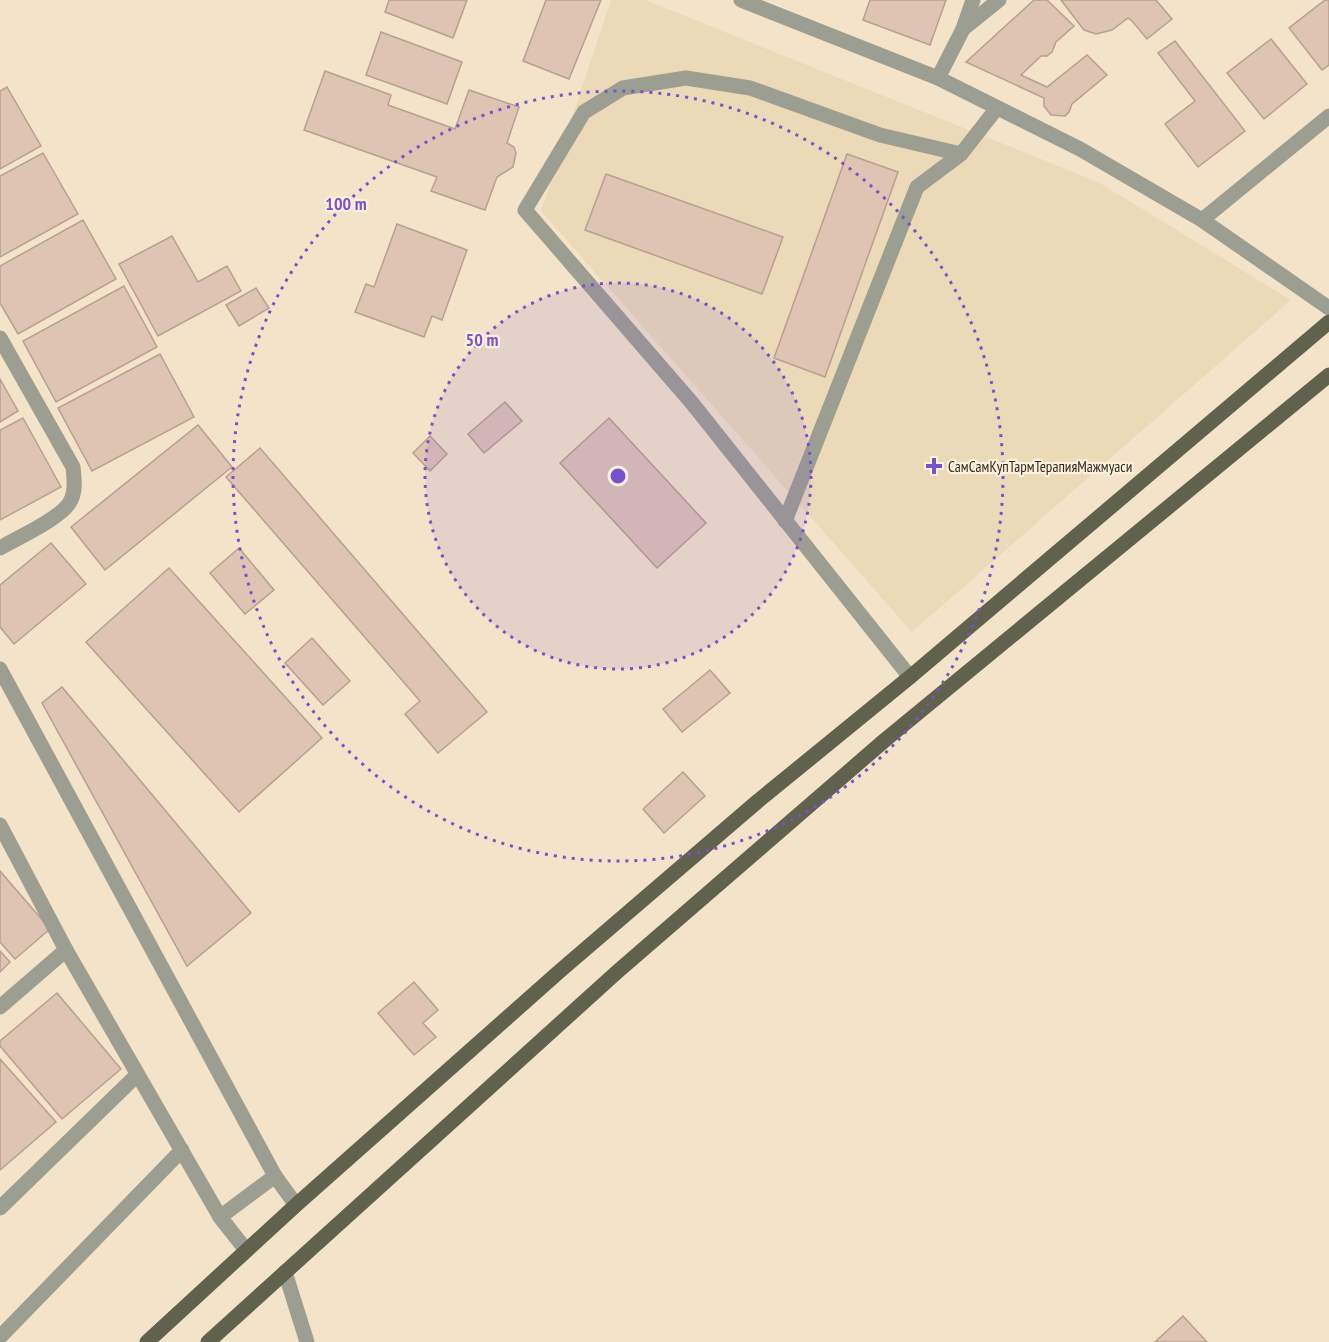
<svg xmlns="http://www.w3.org/2000/svg" width="1329" height="1342" font-family="'PT Sans Narrow',sans-serif">
  <style>
    .built { fill: #ebd9b7 }
    .building { fill: #dfc3b3; stroke: #b99f8f; stroke-width: 1.5 }
    .lines { fill: none; stroke-linecap: round; stroke-linejoin: round }
    .minor { stroke: #9c9e91; stroke-width: 15 }
    .major { stroke: #60624d; stroke-width: 15 }
    .ring { fill: none; stroke: #7852cb; stroke-width: 3; stroke-dasharray: 3 6 }
    .poi-dot { fill: #7852cb; stroke: #fdf1dc; stroke-width: 2 }
    .labels { text-anchor: middle; dominant-baseline: central; stroke-width: 4.5; stroke-linejoin: round; paint-order: stroke }
    .poi-label { font-size: 15px; fill: #2f291f; stroke: #fdf1dc; text-anchor: start }
    .centre { fill: #7852cb; stroke: #fdf1dc; stroke-width: 3 }
    .ring-label { font-size: 18px; text-anchor: middle; font-weight: bold; fill: #7852cb; stroke: #fdf1dc; stroke-width: 4.5; stroke-linejoin: round; paint-order: stroke }
  </style>
  <rect width="100%" height="100%" fill="#f3e4c9"/>
  <path class="built" d="M611,0H645L1098,182L1291,300L912,632L541,211Z"/>
  <g class="building">
    <path d="M389,0H467L453,38L385,12Z"/>
    <path d="M546,0H601L569,79L523,61Z"/>
    <path d="M870,0H946L930,45L863,20Z"/>
    <path d="M1034,0H1047L1074,26L1056,42L1052,52L1047,56H1041L1021,75L1047,87L1087,55L1107,75L1072,104L1069,112L1065,116L1051,115L1044,106V98L966,62Z"/>
    <path d="M1061,0H1156L1172,19L1147,39L1132,21L1128,18L1112,30L1096,34L1084,30Z"/>
    <path d="M1325,0H1329V65L1322,70L1289,28Z"/>
    <path d="M381,32L462,62L447,104L366,75Z"/>
    <path d="M1271,39L1307,84L1264,119L1227,73Z"/>
    <path d="M1175,41L1245,131L1198,167L1165,124L1195,101L1158,53Z"/>
    <path d="M325,71L391,95L388,105L455,129L469,90L519,107L507,143L514,147L516,153L513,167L497,177L485,210L431,191L437,177L304,130Z"/>
    <path d="M7,87L41,146L0,169V91Z"/>
    <path d="M43,153L78,214L0,257V176Z"/>
    <path d="M847,154L898,172L825,377L774,358Z"/>
    <path d="M606,174L783,237L762,294L585,230Z"/>
    <path d="M83,220L116,279L18,334L0,303V266Z"/>
    <path d="M397,224L467,250L442,320L432,316L424,337L355,312L366,284L374,287Z"/>
    <path d="M172,236L198,282L227,266L241,291L158,336L119,264Z"/>
    <path d="M124,286L157,347L56,402L23,341Z"/>
    <path d="M256,288L269,308L239,326L226,305Z"/>
    <path d="M160,354L194,417L92,471L58,408Z"/>
    <path d="M0,379L18,411L0,422Z"/>
    <path d="M505,402L522,421L484,453L468,434Z"/>
    <path d="M23,418L61,487L0,520V430Z"/>
    <path d="M609,418L706,523L657,568L560,463Z"/>
    <path d="M198,425L232,467L105,570L71,527Z"/>
    <path d="M430,436L447,454L430,471L413,453Z"/>
    <path d="M260,448L487,712L438,753L405,714L420,701L226,477Z"/>
    <path d="M51,543L86,584L14,644L0,627V585Z"/>
    <path d="M239,548L274,590L245,614L210,573Z"/>
    <path d="M169,568L322,738L239,812L86,642Z"/>
    <path d="M312,638L350,681L323,705L285,663Z"/>
    <path d="M710,670L730,693L682,732L663,709Z"/>
    <path d="M62,687L251,913L187,966L42,703Z"/>
    <path d="M683,772L705,796L664,833L643,809Z"/>
    <path d="M0,871L50,929L15,959L0,942Z"/>
    <path d="M0,951L10,962L0,972Z"/>
    <path d="M414,982L438,1010L423,1023L436,1037L414,1055L378,1013Z"/>
    <path d="M57,993L121,1069L62,1119L0,1046V1041Z"/>
    <path d="M0,1059L56,1122L0,1170Z"/>
    <path d="M1183,1316L1207,1342H1155Z"/>
  </g>
  <g class="lines">
    <g class="minor">
      <path d="M741,0L938,78L1080,149L1202,220L1329,308"/>
      <path d="M963,29L973,0"/>
      <path d="M938,78L963,29L999,0"/>
      <path d="M1202,220L1329,116"/>
      <path d="M0,338L73,467C74,477 76,490 71,500C64,517 17,538 0,548"/>
      <path d="M785,521L917,187L961,154L997,108"/>
      <path d="M0,669L275,1176L296,1205"/>
      <path d="M910,677L692,403L525,210L584,112L623,88L686,78L750,88L880,135L961,154"/>
      <path d="M0,825L66,950L220,1217L275,1176"/>
      <path d="M0,1007L66,950"/>
      <path d="M0,1208L137,1075"/>
      <path d="M220,1217L246,1250"/>
      <path d="M285,1272L307,1342"/>
      <path d="M0,1337L182,1150"/>
    </g>
    <g class="major">
      <path d="M147,1342L296,1205L561,970L758,801L910,677L1329,322"/>
      <path d="M208,1342L617,972L885,740L1329,375"/>
    </g>
  </g>
  <circle cx="618" cy="476" r="193" fill="#7852cb" fill-opacity=".12"/>
  <g class="ring">
    <circle cx="618" cy="476" r="193"/>
    <circle cx="618" cy="476" r="385"/>
  </g>
  <path class="poi-dot" d="M931 457h6v6h6v6h-6v6h-6v-6h-6v-6h6z"/>
  <g class="labels">
    <g class="poi-label">
      <text x="948" y="466">СамСамКупТармТерапияМажмуаси</text>
    </g>
  </g>
  <circle cx="618" cy="476" r="9" class="centre"/>
  <g class="ring-label">
    <text x="346" y="210">100 m</text>
    <text x="482" y="346">50 m</text>
  </g>
</svg>
